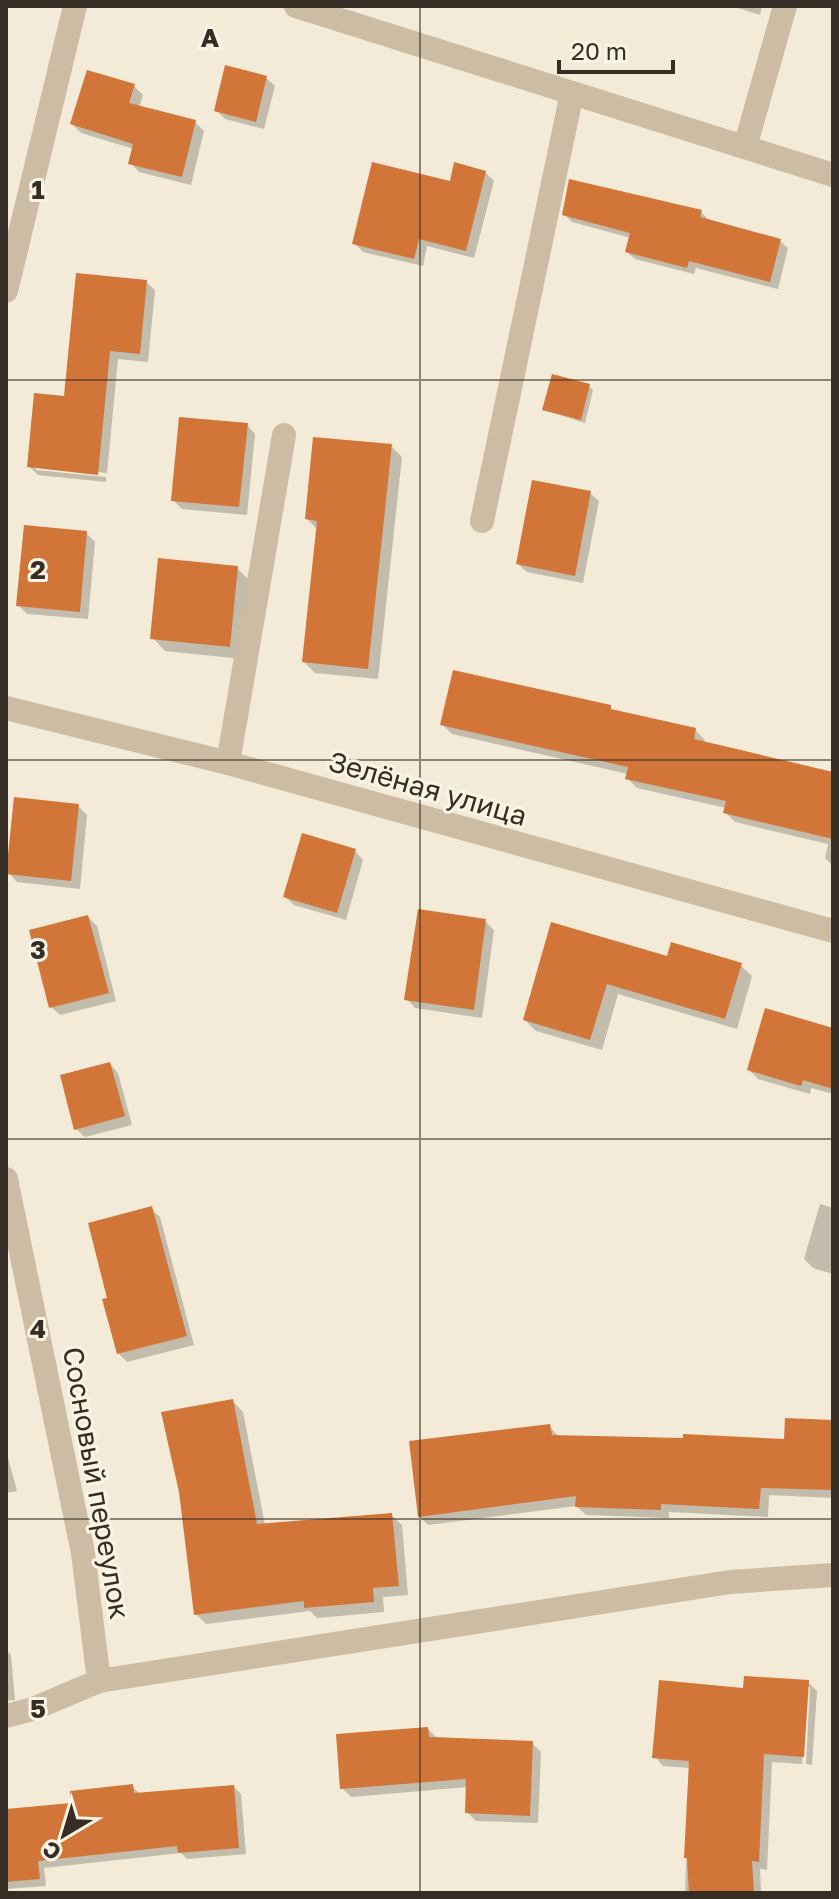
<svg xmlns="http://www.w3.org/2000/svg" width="839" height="1899" font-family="'Golos Text',sans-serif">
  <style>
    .shadow { fill: #0003 }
    .building { fill: #d17538 }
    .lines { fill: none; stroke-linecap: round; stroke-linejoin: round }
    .minor { stroke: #ccbca3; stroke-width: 24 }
    .grid { fill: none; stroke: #362d25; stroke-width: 2; stroke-opacity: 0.55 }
    .labels { text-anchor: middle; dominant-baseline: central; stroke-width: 6; stroke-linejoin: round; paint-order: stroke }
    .street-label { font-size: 28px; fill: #362d25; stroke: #fbf4e4 }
    .grid-label { font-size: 26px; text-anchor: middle; font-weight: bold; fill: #362d25; stroke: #fbf4e4; stroke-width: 6; stroke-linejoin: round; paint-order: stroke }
  </style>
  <rect width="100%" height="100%" fill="#f3ebd7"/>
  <g class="shadow">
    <path d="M732,6H762L760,15Z"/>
    <path d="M266,78L275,86L264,129L225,119L216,110Z"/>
    <path d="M134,86L143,95L139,108L195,122L204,131L191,185L139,172L131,163L134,149L81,133L72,124Z"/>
    <path d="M485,172L494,181L474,258L427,246L423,266L363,252L354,243L451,184Z"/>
    <path d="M701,212L708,219L780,241L788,248L778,289L696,268L694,274L635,259L627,252L631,238L572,222L564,214Z"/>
    <path d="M146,282L155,290L148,362L118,359L107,473L36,466V470L106,477V482L38,475L29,466Z"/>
    <path d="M589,386L593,390L585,423L544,410Z"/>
    <path d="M247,425L255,434L247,515L182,509L173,500Z"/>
    <path d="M391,446L402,457L378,679L315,673L304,662L318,530L307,519Z"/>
    <path d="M590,493L599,501L583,583L527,572L518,564Z"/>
    <path d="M86,533L95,542L88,619L27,614L18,605Z"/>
    <path d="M237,568L250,581L242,659L165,651L153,638Z"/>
    <path d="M442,724L695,730L705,740L704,744L833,778V866L825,858L828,844L735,822L725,812L726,808L637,788L627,778L628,774L452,734Z"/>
    <path d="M78,806L87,815L80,889L17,882L9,873Z"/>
    <path d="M355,851L363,860L346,920L294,905L285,897Z"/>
    <path d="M88,917L97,926L116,1001L60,1015L51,1007Z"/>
    <path d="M485,921L494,930L482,1018L415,1008L407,999Z"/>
    <path d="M552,925L669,958L740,965L752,976L737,1029L618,994L602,1050L536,1031L525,1020Z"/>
    <path d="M833,1029V1094L811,1088L810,1094L758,1079L749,1070Z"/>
    <path d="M110,1064L118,1073L132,1125L85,1137L76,1129Z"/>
    <path d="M820,1204L833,1208V1274L813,1268L804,1259Z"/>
    <path d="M151,1209L160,1217L194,1345L127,1362L118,1353L110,1299Z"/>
    <path d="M233,1401L243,1412L265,1525L391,1515L402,1525L408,1595L383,1597L384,1612L317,1618L310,1611L206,1624L196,1614Z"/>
    <path d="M833,1422V1498L769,1495L768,1517L669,1512V1518L586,1515L576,1506L428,1525L419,1516L549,1426L559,1437L786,1442Z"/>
    <path d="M6,1450L17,1491L6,1493Z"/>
    <path d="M6,1650L11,1655L15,1700L6,1701Z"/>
    <path d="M808,1682L817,1691L812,1765L806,1764L810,1687H806L802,1764L772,1762L767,1870L760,1869L761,1893H685L690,1768L663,1766L655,1757L745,1690Z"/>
    <path d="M428,1729L436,1737L532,1743L541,1752L538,1823L476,1821L467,1812L468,1787L351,1797L342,1788Z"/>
    <path d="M132,1786L140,1794L234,1787L241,1794L246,1854L187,1859L181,1853L44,1868L46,1886L6,1889V1811L73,1804Z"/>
  </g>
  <g class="building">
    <path d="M225,65L267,76L256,122L214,111Z"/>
    <path d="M87,70L135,84L129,103L196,120L182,177L128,164L133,144L70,124Z"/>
    <path d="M372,162L450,181L454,162L486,171L466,251L419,239L414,259L352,244Z"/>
    <path d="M569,179L702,210L700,217L781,239L770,282L689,261L687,268L625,252L630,233L562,215Z"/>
    <path d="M76,273L147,280L140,354L110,351L98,475L27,467L34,393L64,396Z"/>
    <path d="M552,374L590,384L581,420L542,410Z"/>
    <path d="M179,417L248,423L239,507L171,501Z"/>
    <path d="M313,437L392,444L368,669L302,662L317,521L305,519Z"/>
    <path d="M532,480L591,491L575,576L516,564Z"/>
    <path d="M24,525L87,531L80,612L16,606Z"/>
    <path d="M158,558L238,566L230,647L150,639Z"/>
    <path d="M453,670L611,705V709L696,728L694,739L833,772V839L723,813L726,801L625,779L628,767L440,725Z"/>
    <path d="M14,797L79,804L71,881L6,874Z"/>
    <path d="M302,833L356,849L337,913L283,897Z"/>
    <path d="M418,909L486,919L474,1010L404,1000Z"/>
    <path d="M88,915L109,993L49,1008L29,930Z"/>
    <path d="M551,922L667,956L671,942L742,963L725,1019L607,984L590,1040L523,1020Z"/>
    <path d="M765,1008L833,1028V1089L803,1080L801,1086L747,1070Z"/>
    <path d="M110,1062L125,1116L74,1130L60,1075Z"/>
    <path d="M152,1206L187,1336L117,1354L102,1299L107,1298L88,1223Z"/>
    <path d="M233,1399L257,1524L392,1513L399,1586L373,1588L374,1602L304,1608V1601L194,1615L179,1492L161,1412Z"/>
    <path d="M785,1418L833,1420V1490L761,1488L759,1509L661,1504V1510L575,1507L576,1496L418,1517L409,1441L550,1424L552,1435L683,1438V1434L784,1439Z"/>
    <path d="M744,1676L809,1680L804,1757L764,1754L759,1862L752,1861L754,1893H689L687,1858H684L689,1761L652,1758L659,1680L743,1688Z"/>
    <path d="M428,1727L429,1737L533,1741L530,1816L465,1813L466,1779L340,1789L336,1734Z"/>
    <path d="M133,1784L134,1793L234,1785L239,1848L178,1853L177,1846L38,1861L40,1879L6,1882V1809L71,1803L70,1791Z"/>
  </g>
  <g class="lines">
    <g class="minor">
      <path d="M296,6L833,175"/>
      <path d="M745,147L785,6"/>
      <path d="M6,291L75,6"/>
      <path d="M482,521L572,93"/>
      <path d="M6,708L228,763L833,931"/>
      <path d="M228,763L284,435"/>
      <path d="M6,1179L83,1553L99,1681L33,1709L6,1716"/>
      <path d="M99,1681L730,1582L833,1575"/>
    </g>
  </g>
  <path class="grid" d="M420,6V1893M6,380H833M6,760H833M6,1139H833M6,1519H833"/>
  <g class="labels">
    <g class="street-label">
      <text transform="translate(428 788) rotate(16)">Зелёная улица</text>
      <text transform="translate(97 1483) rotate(80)">Сосновый переулок</text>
    </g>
  </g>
  <g class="grid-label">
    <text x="210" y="47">A</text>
    <text x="38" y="199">1</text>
    <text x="38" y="579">2</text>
    <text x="38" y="959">3</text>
    <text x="38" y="1338">4</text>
    <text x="38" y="1718">5</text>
  </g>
  <rect width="839" height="1899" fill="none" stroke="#362d25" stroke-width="16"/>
  <g transform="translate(64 1835) rotate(218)" stroke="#fbf4e4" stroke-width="6" paint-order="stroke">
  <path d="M0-6L14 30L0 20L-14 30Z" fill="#362d25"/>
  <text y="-12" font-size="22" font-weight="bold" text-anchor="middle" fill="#362d25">С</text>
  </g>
  <path d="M559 60v12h114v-12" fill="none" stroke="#362d25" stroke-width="4"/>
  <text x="571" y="60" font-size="24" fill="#362d25" stroke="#fbf4e4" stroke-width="6" paint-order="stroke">20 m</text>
</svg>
